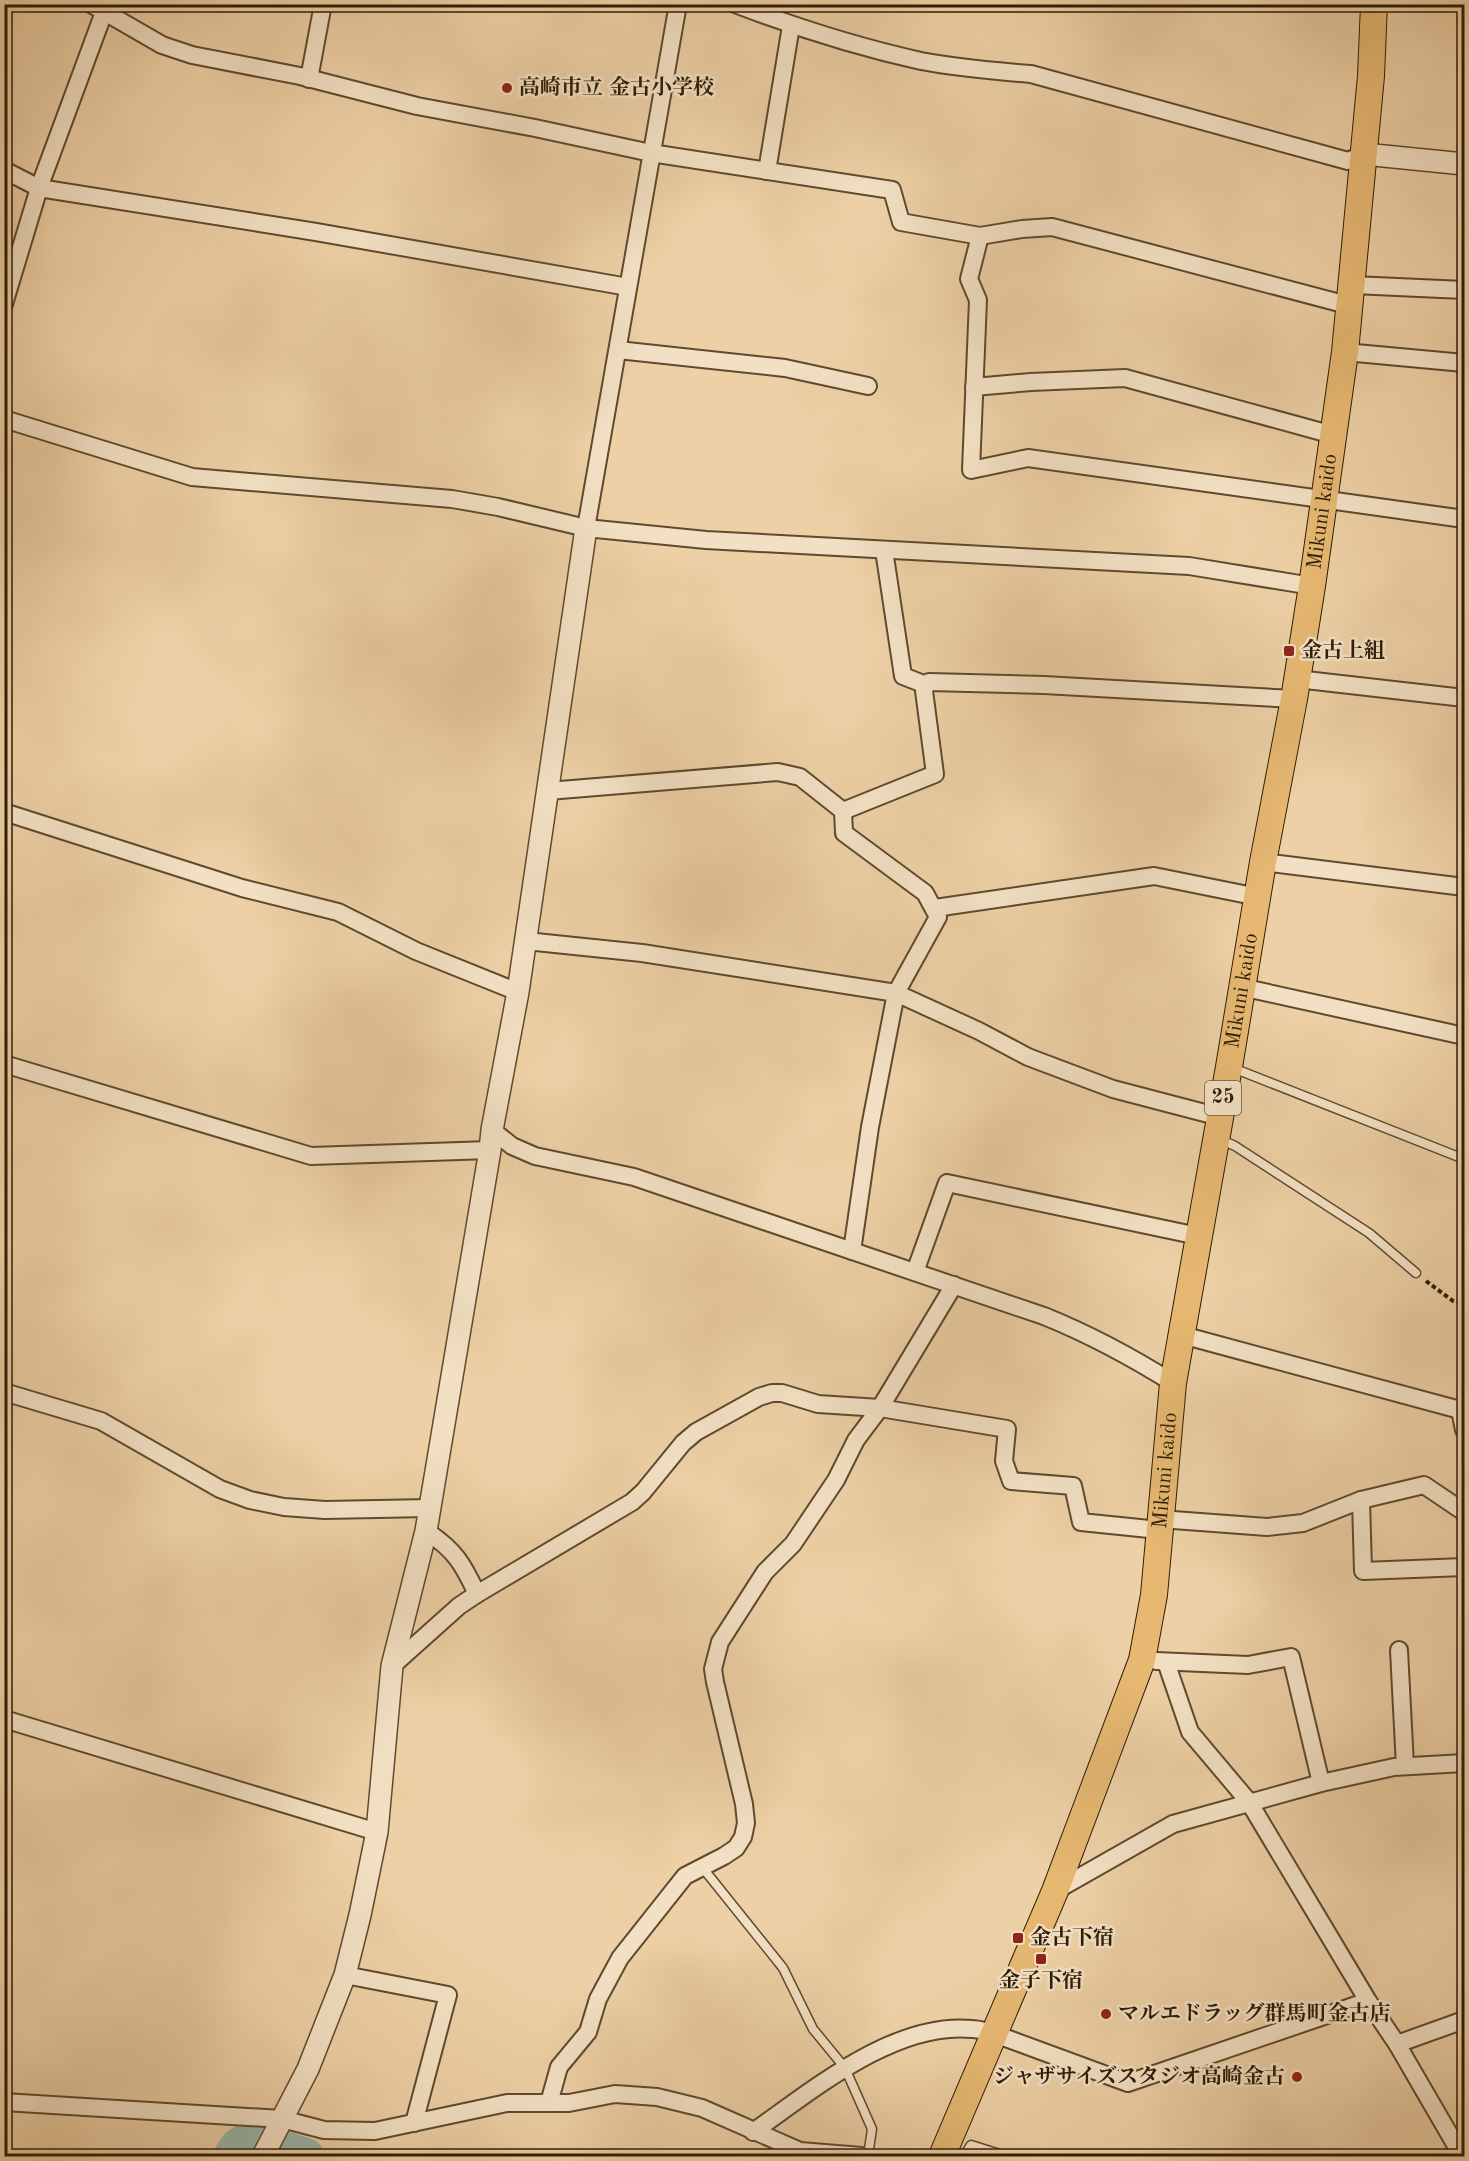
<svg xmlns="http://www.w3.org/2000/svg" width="1469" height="2161" font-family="'Old Standard TT','Noto Serif JP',serif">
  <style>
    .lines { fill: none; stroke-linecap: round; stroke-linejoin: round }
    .river { stroke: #99b6a9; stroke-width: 36 }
    .service-casing { stroke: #5e4a2e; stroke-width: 11 }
    .minor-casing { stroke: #5e4a2e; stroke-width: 20 }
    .tertiary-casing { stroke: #5e4a2e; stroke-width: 24 }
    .primary-casing { stroke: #2e1d07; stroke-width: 28 }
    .path { stroke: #2e1d07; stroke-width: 4; stroke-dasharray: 4.5 3; stroke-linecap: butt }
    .service { stroke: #f3e0c4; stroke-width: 8 }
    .minor { stroke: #f3e0c4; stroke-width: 16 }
    .tertiary { stroke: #f3e0c4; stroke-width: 21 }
    .primary { stroke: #e6b872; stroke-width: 26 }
    .poi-dot { fill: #8f2418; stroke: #f3e0c4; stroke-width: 2 }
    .labels { text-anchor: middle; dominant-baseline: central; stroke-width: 5; stroke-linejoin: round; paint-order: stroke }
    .shield { fill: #f3e0c4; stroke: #695840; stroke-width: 1.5 }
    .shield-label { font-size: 20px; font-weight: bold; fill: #2e1d07 }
    .poi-label { font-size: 21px; font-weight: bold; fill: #2e1d07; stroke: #f3e0c4; text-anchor: start }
    .street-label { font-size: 21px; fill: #2e1d07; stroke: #f3e0c4 }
  </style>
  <rect width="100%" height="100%" fill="#edd0a5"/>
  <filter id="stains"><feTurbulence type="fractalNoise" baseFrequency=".00333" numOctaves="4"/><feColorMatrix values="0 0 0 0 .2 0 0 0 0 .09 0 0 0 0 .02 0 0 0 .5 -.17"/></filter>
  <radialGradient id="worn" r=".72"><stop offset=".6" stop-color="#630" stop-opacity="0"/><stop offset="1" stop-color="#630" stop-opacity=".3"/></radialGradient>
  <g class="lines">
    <path class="river" d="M231,2156L238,2146L250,2138L306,2156"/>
    <g class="service-casing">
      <g id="service">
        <path d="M1233,1068L1464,1159"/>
        <path d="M1219,1139L1235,1146L1369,1233L1416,1273"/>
        <path d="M702,1867L783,1968L813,2029L845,2068L872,2129L868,2156"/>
        <path d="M964,2156L971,2145L1006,2156"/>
      </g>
    </g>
    <g class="minor-casing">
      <g id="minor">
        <path d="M91,4L162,45L192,55L300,76L417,106L535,128L651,153L892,190L901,222L980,236L1022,229L1052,227L1351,306"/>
        <path d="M735,4C795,27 858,47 921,61C957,68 994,71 1031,74L1348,161L1364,154"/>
        <path d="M309,79L323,4"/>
        <path d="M4,170L39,188L316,232L628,287"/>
        <path d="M767,171L791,26"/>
        <path d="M980,236L969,279L978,300L971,470L1028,458L1464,519"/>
        <path d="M1353,285L1464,290"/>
        <path d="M4,304L39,188L107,4"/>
        <path d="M618,350L785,368L868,386"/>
        <path d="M1345,352L1464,363"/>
        <path d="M974,387L1031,382L1125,378L1333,435"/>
        <path d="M4,419L192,477L452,499L498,507L586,528L706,540L1189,566L1312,586"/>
        <path d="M586,528L678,4"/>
        <path d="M884,550L903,676L926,685"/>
        <path d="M1297,679L1464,698"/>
        <path d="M548,791L778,772L800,777L843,811L844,833L925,893L938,917L896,993L870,1127L852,1251"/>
        <path d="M843,811L935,774L924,691L926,685L929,682L1044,685L1294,699"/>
        <path d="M4,812L242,888L338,912L416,951L518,992"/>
        <path d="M1263,862L1464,887"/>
        <path d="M935,908L1154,876L1258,897"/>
        <path d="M526,941L642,953L896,993L979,1031L1028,1057L1113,1089L1220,1117"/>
        <path d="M1241,987L1464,1036"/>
        <path d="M4,1064L311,1156L490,1150"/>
        <path d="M492,1130L512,1146L535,1156L634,1177L1044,1316C1091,1335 1130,1356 1173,1383"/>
        <path d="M915,1272L947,1183L1198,1236"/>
        <path d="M1182,1335L1460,1410L1464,1430"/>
        <path d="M4,1392L101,1421L220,1489L250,1500L284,1507L325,1510L430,1508"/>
        <path d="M1361,1500L1363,1571L1464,1567"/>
        <path d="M1160,1519L1267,1527L1303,1523L1361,1500L1424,1485L1464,1512"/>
        <path d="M426,1531C455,1550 463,1564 477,1594"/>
        <path d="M1399,1650L1405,1766"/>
        <path d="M1156,1661L1248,1665L1291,1657L1321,1783"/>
        <path d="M1166,1662L1190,1732L1249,1802L1368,2001L1397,2044L1462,2156"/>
        <path d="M392,1666L459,1606L477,1594L632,1502L643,1492L683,1443L696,1432L759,1397L772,1393H782L818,1404L880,1408L1007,1429L1004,1461L1011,1481L1073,1486L1081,1522L1159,1530"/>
        <path d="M4,1719L377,1832"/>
        <path d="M1055,1891L1173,1824L1321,1783L1394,1767L1464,1763"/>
        <path d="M345,1975L448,1995L414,2123"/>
        <path d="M1397,2044L1464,2020"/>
        <path d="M4,2102L282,2119L324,2130L375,2131L507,2103H569L615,2094L657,2097L702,2108L800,2151L862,2156"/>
        <path d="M549,2103L559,2067L588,2032L598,1999L620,1958L685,1876L724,1856L736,1848L743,1837L746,1823L744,1804L715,1682L713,1669L720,1642L765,1572L793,1544L836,1480L856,1440L880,1408L954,1285"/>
        <path d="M753,2132C813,2090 895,2021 972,2029C980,2029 987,2032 995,2034L1128,2083L1368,2001"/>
      </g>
    </g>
    <g class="tertiary-casing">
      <g id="tertiary">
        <path d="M1364,154L1464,164"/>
        <path d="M263,2156L308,2069L345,1975L360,1915L377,1832L392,1666L426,1531L490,1150L492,1130L518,992L586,528"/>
      </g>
    </g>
    <g class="primary-casing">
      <g id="primary">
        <path id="s1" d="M942,2156L1055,1891L1142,1660L1154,1595L1173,1383L1229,1067L1263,862L1294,699L1312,586L1345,352L1371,76L1374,4"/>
      </g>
    </g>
    <path class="path" d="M1426,1281L1453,1301L1464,1305"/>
    <use href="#service" class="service"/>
    <use href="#minor" class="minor"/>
    <use href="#tertiary" class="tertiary"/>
    <use href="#primary" class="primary"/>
  </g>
  <g class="poi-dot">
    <circle cx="507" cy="88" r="6"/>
    <rect x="1283" y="645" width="12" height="12" rx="3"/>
    <rect x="1012" y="1932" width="12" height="12" rx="3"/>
    <rect x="1035" y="1953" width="12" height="12" rx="3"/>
    <circle cx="1106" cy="2014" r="6"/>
    <circle cx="1297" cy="2077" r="6"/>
  </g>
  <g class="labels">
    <rect class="shield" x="1205" y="1081" width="36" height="34" rx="4.5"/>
    <g class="shield-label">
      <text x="1223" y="1098">25</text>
    </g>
    <g class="poi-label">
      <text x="519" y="88">高崎市立 金古小学校</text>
      <text x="1301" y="651">金古上組</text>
      <text x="1030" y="1938">金古下宿</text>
      <text x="1041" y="1981" text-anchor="middle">金子下宿</text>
      <text x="1118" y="2014">マルエドラッグ群馬町金古店</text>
      <text x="1285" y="2077" text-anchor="end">ジャザサイズスタジオ高崎金古</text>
    </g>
    <g class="street-label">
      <text stroke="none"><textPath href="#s1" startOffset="1698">Mikuni kaido</textPath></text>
      <text stroke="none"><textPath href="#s1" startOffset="1212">Mikuni kaido</textPath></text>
      <text stroke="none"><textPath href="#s1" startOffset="726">Mikuni kaido</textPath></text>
    </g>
  </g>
  <rect width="1469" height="2161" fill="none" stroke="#edd0a5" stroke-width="24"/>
  <rect x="6" y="6" width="1457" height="2149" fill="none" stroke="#2e1d07" stroke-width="3"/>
  <rect x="12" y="12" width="1445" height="2137" fill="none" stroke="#2e1d07" stroke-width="1.5"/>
  <rect width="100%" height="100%" filter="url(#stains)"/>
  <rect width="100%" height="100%" fill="url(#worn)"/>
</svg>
